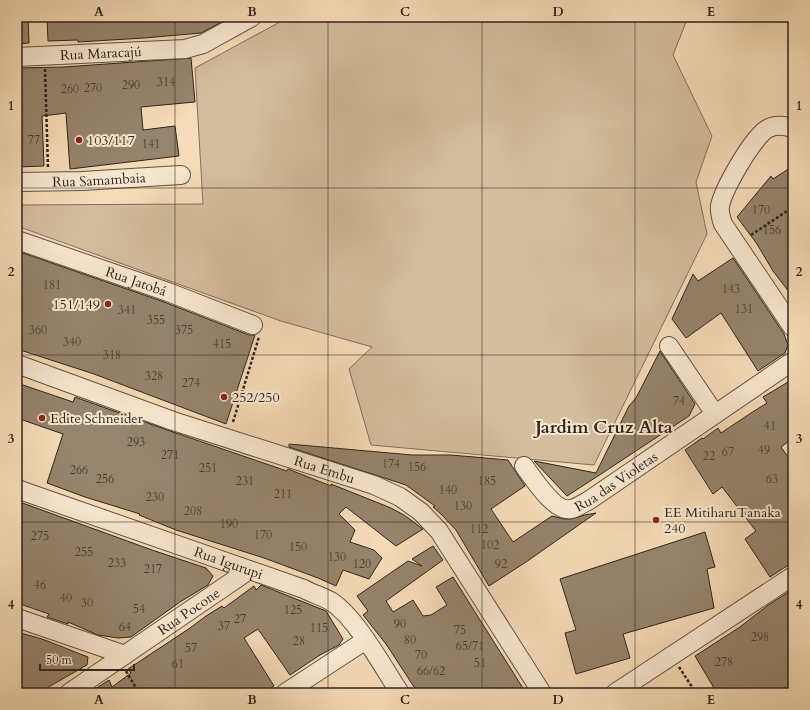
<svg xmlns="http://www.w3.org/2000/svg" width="810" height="710" font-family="Cardo,serif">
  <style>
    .green { fill: #d4bd9d; stroke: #82705c }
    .building { fill: #96846d; stroke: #2f241c }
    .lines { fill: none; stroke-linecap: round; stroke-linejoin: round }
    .minor-casing { stroke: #615243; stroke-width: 20 }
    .path { stroke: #2f241c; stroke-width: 2.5; stroke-dasharray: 3 2; stroke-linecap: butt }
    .minor { stroke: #f9e8d1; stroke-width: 18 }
    .grid { fill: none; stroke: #2f241c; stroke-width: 1; stroke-opacity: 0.55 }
    .poi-dot { fill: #8f2418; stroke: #f9e8d1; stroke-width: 1.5 }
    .labels { text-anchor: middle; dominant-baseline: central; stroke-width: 4; stroke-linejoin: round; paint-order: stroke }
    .number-label { font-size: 12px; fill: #493c30 }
    .street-label { font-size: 14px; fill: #2f241c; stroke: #f9e8d1 }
    .poi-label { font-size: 14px; fill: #2f241c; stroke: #f9e8d1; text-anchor: start }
    .district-label { font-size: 18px; font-weight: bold; fill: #2f241c; stroke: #f9e8d1 }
    .neatline { fill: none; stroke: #2f241c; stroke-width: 1.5 }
    .grid-label { font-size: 13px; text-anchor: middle; font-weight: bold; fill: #2f241c }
  </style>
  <rect width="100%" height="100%" fill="#f6dcb8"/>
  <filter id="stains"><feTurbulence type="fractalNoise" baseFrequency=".005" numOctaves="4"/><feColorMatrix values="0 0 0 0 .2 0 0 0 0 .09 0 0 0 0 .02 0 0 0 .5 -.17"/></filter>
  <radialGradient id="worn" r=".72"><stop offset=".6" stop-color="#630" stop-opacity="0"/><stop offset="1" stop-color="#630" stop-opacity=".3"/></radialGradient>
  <path class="green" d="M289,17H688L673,55L712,136L696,182L707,234L594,465L371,445L349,369L372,347L281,321L17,226V205L203,204L195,68Z"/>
  <g class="building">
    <path d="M17,17H28L29,43L17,44Z"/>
    <path d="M47,17H221L220,23L201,33L144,38L78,42V40L48,41Z"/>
    <path d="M191,58L195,102L141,107L143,130L175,126L179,156L70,169L66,113L42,116L44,166L17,167V68L64,67Z"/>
    <path d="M793,166V297L773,271L757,244L737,217L771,176L773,179Z"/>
    <path d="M17,251L164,302L249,335H255L226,424L94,374L17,349Z"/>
    <path d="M733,258L784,334L788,345L785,353L758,371L721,313L686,338L672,319L693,274L698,281Z"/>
    <path d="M660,351L695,404L689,416L601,474L567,496L534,461L596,473L629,406L636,398Z"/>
    <path d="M793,379V438L781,447L793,464V562L770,577L745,539L756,531L722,487L713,494L685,450L702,438L703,439L718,428L721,433L751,413L767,403L763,397Z"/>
    <path d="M17,383L73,402L75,397L86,401L170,431L287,471L288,469L331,486V484L391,508L404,515L423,529L396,546L346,507L339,514L355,530L350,542L374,550L382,558L369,579L343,570L336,586L318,578L264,558L176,530L139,515L140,514L85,497L47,483L63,434L17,418Z"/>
    <path d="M289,444L412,455H451L508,460L525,486L491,509L513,542L552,516L564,519H571L585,515L596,513L526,562L489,586L456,530L441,514L433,507L435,506L406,485L289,447Z"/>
    <path d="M17,501L152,550L206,568L213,576L208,585L180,602L131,637L118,638L98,635L68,622V624L47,617L49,614L17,603Z"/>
    <path d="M705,532L715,567L707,569L714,608L623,634L630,658L576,674L565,633L576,630L560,579Z"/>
    <path d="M433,546L443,560L386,601L393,612L413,600L423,616L431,615L447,605L436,587L453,577L526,693H418L386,644L363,615L368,611L357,596L408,561L422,566L412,559Z"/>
    <path d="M261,585L326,611L343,639L339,645L320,655L290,675L258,629L244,638L274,686L263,693H89L109,680L112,687L131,673L128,669L190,628L206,616L222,606L224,608L254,586L256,590Z"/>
    <path d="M793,589V688L785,693H717L695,656L740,627L767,606Z"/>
    <path d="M17,632L42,639L88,657L87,665L38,693H17Z"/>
  </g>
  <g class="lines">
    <g class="minor-casing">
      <g id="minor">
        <path id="s1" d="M17,57L185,49L203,44L252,17"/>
        <path d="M793,128C785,126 777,124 769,128C754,134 723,190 720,206C719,212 721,218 723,224L793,328"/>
        <path id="s2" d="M17,182L82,181L181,175"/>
        <path id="s3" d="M17,240L168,292L253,325"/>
        <path d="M669,346L715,414"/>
        <path id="s4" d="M17,364L173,421L374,485L400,497L421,512L439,531L542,693"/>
        <path id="s5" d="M524,466C533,478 555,513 571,509C577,508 583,503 588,501L793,361"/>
        <path id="s6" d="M17,489L304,589C313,594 324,597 332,602C357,619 383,667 400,693"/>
        <path d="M17,618L125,655"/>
        <path id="s7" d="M69,693L249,570"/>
        <path d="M285,693L366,640"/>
        <path d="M615,693L793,576"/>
      </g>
    </g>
    <g class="path">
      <path d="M45,69L48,168"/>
      <path d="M751,235L793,207"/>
      <path d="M233,422L259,337"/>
      <path d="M679,667L696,693"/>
      <path d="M126,671L139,693"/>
    </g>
    <use href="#minor" class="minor"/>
  </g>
  <path class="grid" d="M175,17V693M328,17V693M482,17V693M635,17V693M17,188H793M17,355H793M17,522H793"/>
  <g class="poi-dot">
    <circle cx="79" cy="140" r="4"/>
    <circle cx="108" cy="304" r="4"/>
    <circle cx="224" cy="397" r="4"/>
    <circle cx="42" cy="418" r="4"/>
    <circle cx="656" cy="520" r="4"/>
  </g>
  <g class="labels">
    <g class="number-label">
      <text x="166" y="82">314</text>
      <text x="131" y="85">290</text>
      <text x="93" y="88">270</text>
      <text x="70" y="89">260</text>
      <text x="34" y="140">77</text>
      <text x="151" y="144">141</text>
      <text x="761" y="210">170</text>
      <text x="772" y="230">156</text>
      <text x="52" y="285">181</text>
      <text x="731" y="289">143</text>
      <text x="744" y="309">131</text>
      <text x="127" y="310">341</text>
      <text x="156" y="320">355</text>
      <text x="38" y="330">360</text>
      <text x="184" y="330">375</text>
      <text x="72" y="342">340</text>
      <text x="222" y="344">415</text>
      <text x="112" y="355">318</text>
      <text x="154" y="376">328</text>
      <text x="191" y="383">274</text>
      <text x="679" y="401">74</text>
      <text x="770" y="426">41</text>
      <text x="136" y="442">293</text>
      <text x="764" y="450">49</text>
      <text x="728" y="452">67</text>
      <text x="170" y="455">271</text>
      <text x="709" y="456">22</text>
      <text x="391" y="464">174</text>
      <text x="417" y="467">156</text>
      <text x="208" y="468">251</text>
      <text x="79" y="470">266</text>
      <text x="105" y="479">256</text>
      <text x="772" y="479">63</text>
      <text x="245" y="481">231</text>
      <text x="487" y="481">185</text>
      <text x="448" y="490">140</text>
      <text x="283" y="494">211</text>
      <text x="155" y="497">230</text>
      <text x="463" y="506">130</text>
      <text x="193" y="511">208</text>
      <text x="229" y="524">190</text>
      <text x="479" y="529">112</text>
      <text x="263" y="535">170</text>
      <text x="40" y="536">275</text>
      <text x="490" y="545">102</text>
      <text x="298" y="547">150</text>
      <text x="84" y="552">255</text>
      <text x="337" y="557">130</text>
      <text x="117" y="563">233</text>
      <text x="362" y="564">120</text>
      <text x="501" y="564">92</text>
      <text x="153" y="569">217</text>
      <text x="40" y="585">46</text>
      <text x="66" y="598">40</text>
      <text x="87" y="603">30</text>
      <text x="139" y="609">54</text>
      <text x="293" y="610">125</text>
      <text x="240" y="619">27</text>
      <text x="400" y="624">90</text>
      <text x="224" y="626">37</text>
      <text x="125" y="627">64</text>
      <text x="319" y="628">115</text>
      <text x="460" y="630">75</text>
      <text x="760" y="637">298</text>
      <text x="410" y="640">80</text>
      <text x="299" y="641">28</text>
      <text x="470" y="646">65/71</text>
      <text x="191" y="648">57</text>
      <text x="421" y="655">70</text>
      <text x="724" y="662">278</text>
      <text x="480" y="663">51</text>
      <text x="178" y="664">61</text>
      <text x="431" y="671">66/62</text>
    </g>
    <g class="street-label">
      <text stroke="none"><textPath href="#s1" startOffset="84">Rua Maracajú</textPath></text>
      <text stroke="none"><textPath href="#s2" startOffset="82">Rua Samambaia</textPath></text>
      <text stroke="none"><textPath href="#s3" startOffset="126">Rua Jatobá</textPath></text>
      <text stroke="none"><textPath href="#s4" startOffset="325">Rua Embu</textPath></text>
      <text stroke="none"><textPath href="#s5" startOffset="119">Rua das Violetas</textPath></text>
      <text stroke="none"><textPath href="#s6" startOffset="224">Rua Igurupi</textPath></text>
      <text stroke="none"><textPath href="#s7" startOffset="145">Rua Pocone</textPath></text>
    </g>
    <g class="poi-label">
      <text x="87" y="140">103/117</text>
      <text x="100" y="304" text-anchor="end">151/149</text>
      <text x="232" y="397">252/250</text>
      <text x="50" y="418">Edite Schneider</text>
      <text x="664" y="512">EE MitiharuTanaka<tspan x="664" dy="16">240</tspan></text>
    </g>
    <g class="district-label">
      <text x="604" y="427">Jardim Cruz Alta</text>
    </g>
  </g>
  <rect width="810" height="710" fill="none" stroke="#f6dcb8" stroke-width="44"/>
  <path d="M40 664v6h94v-6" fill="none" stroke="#2f241c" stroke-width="2"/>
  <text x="46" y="664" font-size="12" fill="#2f241c" stroke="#f9e8d1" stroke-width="3" paint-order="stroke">50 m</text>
  <rect x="22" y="22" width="766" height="666" class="neatline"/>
  <g class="grid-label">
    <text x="99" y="16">A</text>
    <text x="252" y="16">B</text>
    <text x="405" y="16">C</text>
    <text x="558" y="16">D</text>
    <text x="711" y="16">E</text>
    <text x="11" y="110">1</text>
    <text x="799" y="110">1</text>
    <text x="11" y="276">2</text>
    <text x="799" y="276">2</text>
    <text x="11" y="443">3</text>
    <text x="799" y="443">3</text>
    <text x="11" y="609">4</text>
    <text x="799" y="609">4</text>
    <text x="99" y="704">A</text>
    <text x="252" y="704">B</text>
    <text x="405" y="704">C</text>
    <text x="558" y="704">D</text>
    <text x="711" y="704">E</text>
  </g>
  <rect width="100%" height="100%" filter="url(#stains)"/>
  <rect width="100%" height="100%" fill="url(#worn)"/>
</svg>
